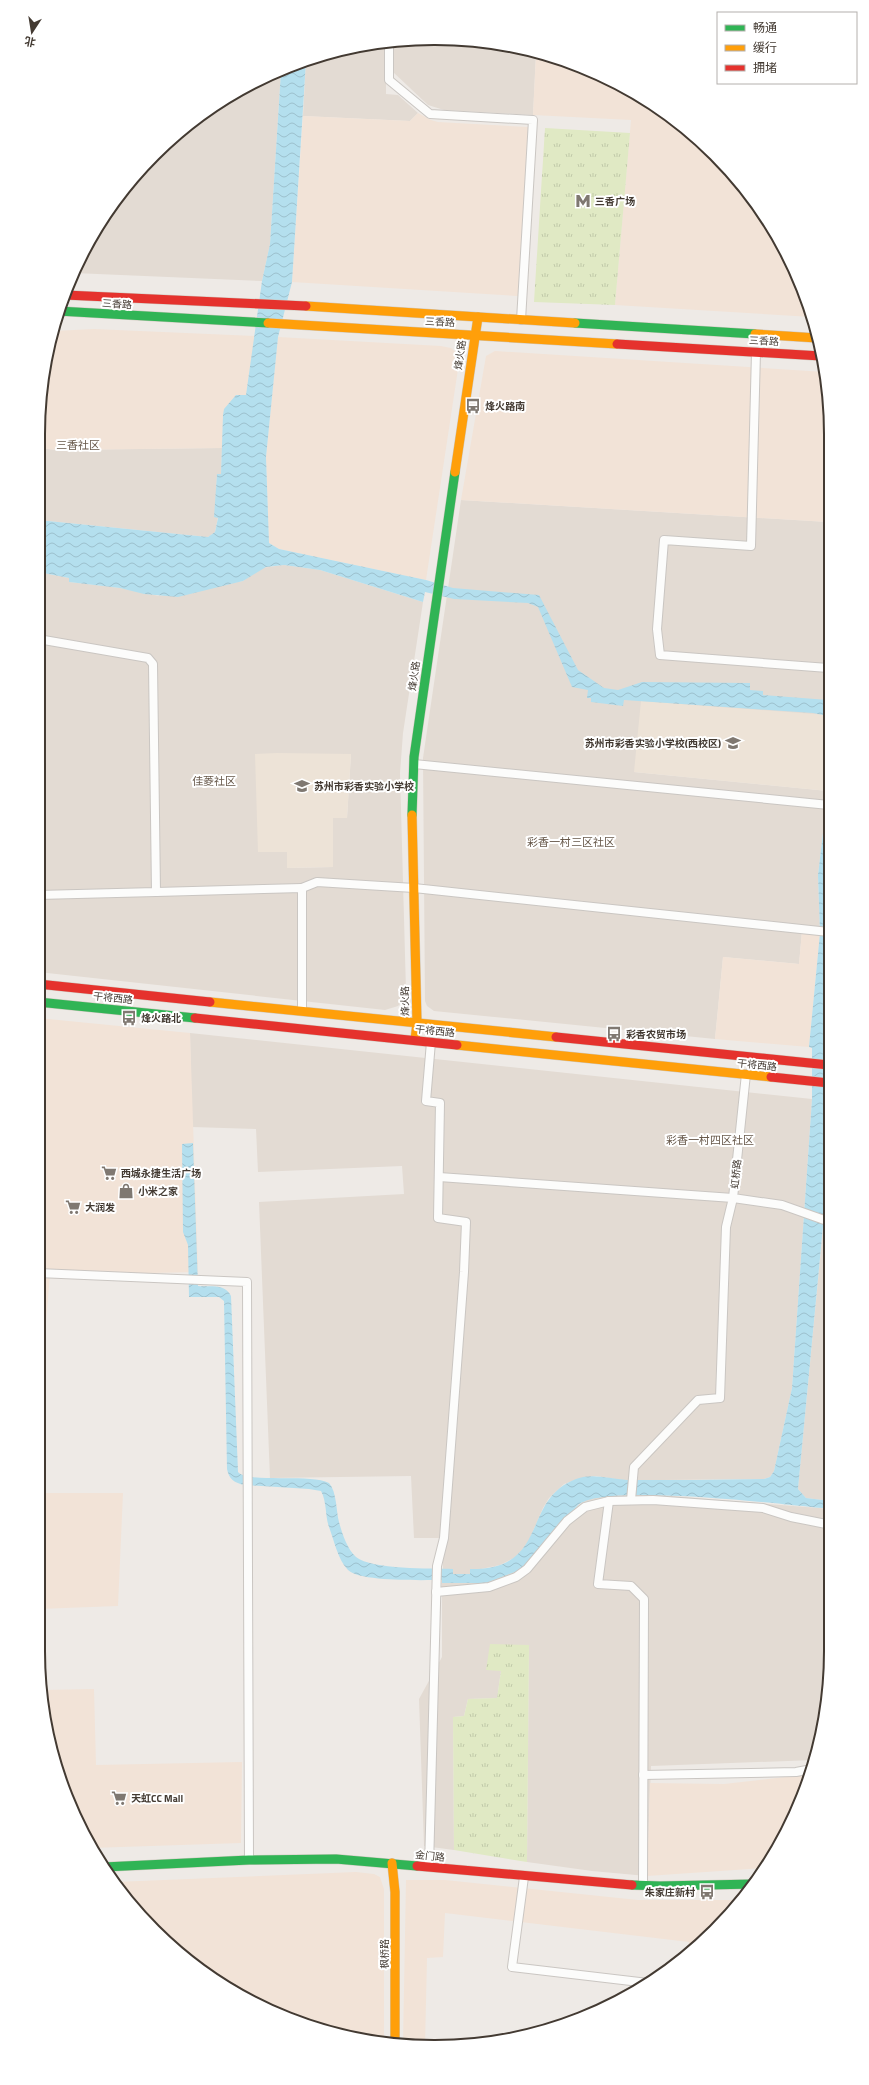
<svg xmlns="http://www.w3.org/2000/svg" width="869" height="2085" font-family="'Titillium Web','Noto Sans SC',sans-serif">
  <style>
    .residential { fill: #e3dbd3; fill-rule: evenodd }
    .commercial { fill: #f2e3d7 }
    .education { fill: #ede3d7 }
    .grass { fill: url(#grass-tufts) }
    .water { fill: url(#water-waves) }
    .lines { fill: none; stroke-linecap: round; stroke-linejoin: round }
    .street-casing { stroke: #cac6c2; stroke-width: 10 }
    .fast-casing { stroke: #cfc8be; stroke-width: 10 }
    .slow-casing { stroke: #cfc8be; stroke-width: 10 }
    .jam-casing { stroke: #cfc8be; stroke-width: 10 }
    .street { stroke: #fcfcfb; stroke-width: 8 }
    .fast { stroke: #30b455; stroke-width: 9 }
    .slow { stroke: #ff9f0a; stroke-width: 9 }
    .jam { stroke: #e5322d; stroke-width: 9 }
    .labels { text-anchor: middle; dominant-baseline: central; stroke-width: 4; stroke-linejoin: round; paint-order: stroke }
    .poi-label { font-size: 10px; font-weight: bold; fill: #433a32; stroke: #fff; text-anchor: start }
    .street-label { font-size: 10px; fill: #433a32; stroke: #fff }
    .neighbourhood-label { font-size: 11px; fill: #665749; stroke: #fff }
    .rim { fill: none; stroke: #433a32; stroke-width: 2 }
  </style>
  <defs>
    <pattern id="grass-tufts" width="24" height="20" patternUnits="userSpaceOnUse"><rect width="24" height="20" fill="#e0e9c4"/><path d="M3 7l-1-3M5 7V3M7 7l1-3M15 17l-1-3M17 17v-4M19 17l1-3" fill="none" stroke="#c1c9a9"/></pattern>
    <pattern id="water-waves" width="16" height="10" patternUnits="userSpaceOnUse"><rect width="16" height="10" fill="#b4dfee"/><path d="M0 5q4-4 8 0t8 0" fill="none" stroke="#9cc0cd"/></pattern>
  </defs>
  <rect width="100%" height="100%" fill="#eeeae6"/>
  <g class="residential">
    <path d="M408,39L486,41L536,53L533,115L444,110L428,105L393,72V41Z"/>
    <path d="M386,43V94L398,95L418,113L410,121L303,116L306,61L332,52Z"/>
    <path d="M281,71L270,244L262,281L74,273L91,236L136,173L193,120L259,79Z"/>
    <path d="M38,448L58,450L222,448L221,474H217L215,517H218L215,532L208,537L38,520Z"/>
    <path d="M461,500L828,522V715L634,772L828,791L818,875L820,933L802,931L799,964L723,957L715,1039L434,1011L427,1006L425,1001L423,758Z"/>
    <path d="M284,565L320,570L423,602L403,733L400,773L406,991L402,1002L398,1006L385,1010L38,972V572L69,578V582L120,588L159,596L243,581L261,568ZM351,754L347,818H333V867L288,868L287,852H258Z"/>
    <path d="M190,1033L812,1099L792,1388L774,1471L770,1477L764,1479L663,1480H622L596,1476L575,1480L564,1484L549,1498L543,1508L527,1545L521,1552L514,1558L500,1565L481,1569H470V1574H453V1569H443V1538H414L411,1476L270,1478L259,1202L404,1194L402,1166L258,1172L256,1129L192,1127Z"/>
    <path d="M823,1228L830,1229L831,1501L806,1498L798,1489Z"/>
    <path d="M647,1494L831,1509V1651L828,1702L814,1760L651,1766L647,1876L592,1871L527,1862L529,1645L501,1671L497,1698L468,1699L464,1716L453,1717L454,1850L424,1846L419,1699L442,1657V1583H486L585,1500L604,1496Z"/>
  </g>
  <g class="commercial">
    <path d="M536,53L562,59L655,105L733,173L790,259L812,317L615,305L631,120L533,115Z"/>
    <path d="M418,113L431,120L438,122L528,127L518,296L292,282L303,116L410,121Z"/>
    <path d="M94,329L255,336L246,395L223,415L222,448L58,450L38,448L41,383L54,331Z"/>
    <path d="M278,337L441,346L451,348L460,356L426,580L279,549L269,543L266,457Z"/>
    <path d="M495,351L825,372L828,383V522L461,500L486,356Z"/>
    <path d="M802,931L820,933L809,1047L715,1039L723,957L799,964Z"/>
    <path d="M38,1018L190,1033L198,1272L50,1275L38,1415Z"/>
    <path d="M830,1153V1218L824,1215Z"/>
    <path d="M38,1493H123L118,1606L38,1609Z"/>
    <path d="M94,1689L96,1765L242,1762L241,1843L91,1848L59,1778L56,1767L70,1766L56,1767L46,1728L42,1690Z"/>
    <path d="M811,1774L790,1826L764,1868L647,1876L650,1783L724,1784Z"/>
    <path d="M356,1872L374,1874L380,1877L384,1889V2044L307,2026L236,1994L173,1949L136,1912L115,1882Z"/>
    <path d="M406,1880H445L638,1900H741L696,1948L688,1954L689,1942L445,1913L443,1957L427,1958L425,2046L403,2045Z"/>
  </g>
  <g class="education">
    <path d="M641,701L828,715V791L634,772Z"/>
    <path d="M277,753L351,754L347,818H333V867L287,868V852H258L255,754Z"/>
  </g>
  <g class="grass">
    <path d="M545,128L630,133L615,305L534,302Z"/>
    <path d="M490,1644L529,1645L527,1862L454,1850L453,1717L464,1716L468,1699L497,1698L501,1671L486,1670Z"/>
  </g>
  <g class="water">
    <path d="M306,61L292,282L278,337L266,457L269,543L279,549L426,580L453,588L539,595L578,670L604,688L618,690L642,682L750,683V690L763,691V695L828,700V719L823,715L813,713L624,700L623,706L591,702V698H587L588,690L572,687L538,607L528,603L454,599L425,592L423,602L320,570L284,565L266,567L243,581L178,597L144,594L120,588L69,582V578L38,572V520L208,537L215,532L218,518L214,517L217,474H221L223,415L224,409L236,395H246L262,281L270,244L281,71Z"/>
    <path d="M829,782L828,1101H830V1153L798,1489L806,1498L831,1501V1509C787,1505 604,1482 578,1505L520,1570L486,1583H442V1580C423,1580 360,1582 348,1570C338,1560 334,1540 329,1527C325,1516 327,1502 321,1491L309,1489L245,1485C234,1483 229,1479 227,1469L224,1301L219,1297H189L188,1245L183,1232L182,1144L193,1143L198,1286C210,1287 225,1283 231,1296L238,1472C249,1484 309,1473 329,1483C337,1492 336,1511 339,1522C342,1533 347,1549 356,1557C372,1570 431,1568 453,1569V1574H470V1569C551,1570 520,1500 576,1479C593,1473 609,1479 627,1480C673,1480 718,1480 764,1479L770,1477L774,1471L792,1388L812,1099V1048L809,1047L820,933L818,875Z"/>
  </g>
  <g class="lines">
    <g class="street-casing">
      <g id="street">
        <path d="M389,42V80L430,114L533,120L521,320"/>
        <path d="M756,352L751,546L664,540L657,629L660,655L828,668"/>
        <path d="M38,639L148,658L153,664L156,892L38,895"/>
        <path d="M414,764L829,805"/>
        <path d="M302,888L317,882L414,888L829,932"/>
        <path d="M156,892L302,888V1011"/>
        <path d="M746,1074L733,1198L782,1205L830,1222"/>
        <path d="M439,1177L733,1198L726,1227L720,1398L698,1400L634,1467L631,1500"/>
        <path d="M38,1273L247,1282L249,1860"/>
        <path d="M609,1501L598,1584L631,1586L644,1599L643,1885"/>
        <path d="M436,1592L489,1587L516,1577L527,1569L567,1521L585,1507L609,1501L653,1500L763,1508L791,1517L831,1525"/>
        <path d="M643,1775L796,1772L812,1769"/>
        <path d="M429,1867L437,1566L444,1538L464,1272L466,1222L438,1218L440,1103L426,1101L431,1042"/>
        <path d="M524,1877L512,1967L648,1983"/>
      </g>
    </g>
    <g class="fast-casing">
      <g id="fast">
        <path d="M58,311L268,323"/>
        <path d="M575,323L755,334"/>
        <path d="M412,815L414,757L455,472"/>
        <path d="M38,1002L195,1018"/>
        <path d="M104,1867L249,1860L336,1859L417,1866"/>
        <path d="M632,1885L660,1886L754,1884"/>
      </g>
    </g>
    <g class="slow-casing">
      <g id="slow">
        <path d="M306,306L575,323"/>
        <path d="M268,323L617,344"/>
        <path d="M755,334L817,338"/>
        <path d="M455,472L478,317"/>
        <path d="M412,815L417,1023L415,1040"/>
        <path d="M210,1002L556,1037"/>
        <path d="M457,1045L771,1077"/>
        <path d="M392,1863L395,1892V2044"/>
      </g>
    </g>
    <g class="jam-casing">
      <g id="jam">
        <path d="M65,295L306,306"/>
        <path d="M617,344L821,356"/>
        <path d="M38,984L210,1002"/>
        <path d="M195,1018L457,1045"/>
        <path d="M556,1037L829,1065"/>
        <path d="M771,1077L829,1083"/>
        <path d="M417,1866L632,1885"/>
      </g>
    </g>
    <use href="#street" class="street"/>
    <use href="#fast" class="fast"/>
    <use href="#slow" class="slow"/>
    <use href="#jam" class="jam"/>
  </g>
  <defs>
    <g id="metro-bare" transform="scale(1.2)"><path d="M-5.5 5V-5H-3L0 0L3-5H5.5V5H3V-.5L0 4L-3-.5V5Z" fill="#7f7871" stroke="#fff" stroke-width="2.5" paint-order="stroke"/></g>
    <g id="bus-bare" transform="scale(1.2)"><path d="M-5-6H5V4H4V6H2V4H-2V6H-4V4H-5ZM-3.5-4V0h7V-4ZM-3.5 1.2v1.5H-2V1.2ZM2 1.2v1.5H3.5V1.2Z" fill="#7f7871" stroke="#fff" stroke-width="2.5" paint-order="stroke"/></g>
    <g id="school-bare" transform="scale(1.2)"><path d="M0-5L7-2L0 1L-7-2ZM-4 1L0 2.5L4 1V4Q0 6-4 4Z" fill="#7f7871" stroke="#fff" stroke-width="2.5" paint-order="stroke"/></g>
    <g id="supermarket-bare" transform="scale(1.2)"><path d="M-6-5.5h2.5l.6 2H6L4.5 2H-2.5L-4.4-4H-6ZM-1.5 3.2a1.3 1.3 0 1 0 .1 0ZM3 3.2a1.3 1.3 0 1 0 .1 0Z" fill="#7f7871" stroke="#fff" stroke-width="2.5" paint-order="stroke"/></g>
    <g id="shop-bare" transform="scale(1.2)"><path d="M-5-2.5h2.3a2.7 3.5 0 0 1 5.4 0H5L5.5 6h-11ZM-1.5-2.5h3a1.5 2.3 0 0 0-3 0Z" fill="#7f7871" stroke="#fff" stroke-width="2.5" paint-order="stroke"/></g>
  </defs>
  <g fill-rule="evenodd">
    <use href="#metro-bare" x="583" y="201"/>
    <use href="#bus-bare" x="473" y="406"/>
    <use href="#school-bare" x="733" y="743"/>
    <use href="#school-bare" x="302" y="786"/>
    <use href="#bus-bare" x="129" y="1018"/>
    <use href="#bus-bare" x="614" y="1034"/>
    <use href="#supermarket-bare" x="109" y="1173"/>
    <use href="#shop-bare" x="126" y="1191"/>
    <use href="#supermarket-bare" x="73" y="1207"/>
    <use href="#supermarket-bare" x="119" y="1798"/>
    <use href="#bus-bare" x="707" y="1892"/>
  </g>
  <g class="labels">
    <g class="poi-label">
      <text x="595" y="201">三香广场</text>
      <text x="485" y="406">烽火路南</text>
      <text x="721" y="743" text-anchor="end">苏州市彩香实验小学校(西校区)</text>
      <text x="314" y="786">苏州市彩香实验小学校</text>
      <text x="141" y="1018">烽火路北</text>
      <text x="626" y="1034">彩香农贸市场</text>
      <text x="121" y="1173">西城永捷生活广场</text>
      <text x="138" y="1191">小米之家</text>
      <text x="85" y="1207">大润发</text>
      <text x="131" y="1798">天虹CC Mall</text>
      <text x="695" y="1892" text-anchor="end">朱家庄新村</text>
    </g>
    <g class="street-label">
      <text transform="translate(117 304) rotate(4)">三香路</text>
      <text transform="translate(440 322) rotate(3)">三香路</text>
      <text transform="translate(764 341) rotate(3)">三香路</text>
      <text transform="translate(460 355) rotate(-82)">烽火路</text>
      <text transform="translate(414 676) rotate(-82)">烽火路</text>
      <text transform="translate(113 998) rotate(6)">干将西路</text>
      <text transform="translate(405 1001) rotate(-91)">烽火路</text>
      <text transform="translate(435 1031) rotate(6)">干将西路</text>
      <text transform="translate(757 1065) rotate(6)">干将西路</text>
      <text transform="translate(736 1174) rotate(-84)">虹桥路</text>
      <text transform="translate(430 1856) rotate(6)">金门路</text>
      <text transform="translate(384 1954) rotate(-90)">枫桥路</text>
    </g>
    <g class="neighbourhood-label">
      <text x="78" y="445">三香社区</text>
      <text x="214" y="781">佳菱社区</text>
      <text x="571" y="842">彩香一村三区社区</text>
      <text x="710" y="1140">彩香一村四区社区</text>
    </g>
  </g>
  <path d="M0 0H869V2085H0ZM434 45H435A389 389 0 0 1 824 434V1651A389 389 0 0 1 435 2040H434A389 389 0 0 1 45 1651V434A389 389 0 0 1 434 45Z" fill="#fff" fill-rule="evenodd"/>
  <path class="rim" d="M434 45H435A389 389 0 0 1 824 434V1651A389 389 0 0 1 435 2040H434A389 389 0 0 1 45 1651V434A389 389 0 0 1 434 45Z"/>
  <rect x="717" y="12" width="140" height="72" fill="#ffffff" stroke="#b4b0ad"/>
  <rect x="725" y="25" width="20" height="6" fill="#30b455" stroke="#b4b0ad"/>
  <text x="753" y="32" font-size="12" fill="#433a32">畅通</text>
  <rect x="725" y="45" width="20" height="6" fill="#ff9f0a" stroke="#b4b0ad"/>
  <text x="753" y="52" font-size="12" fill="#433a32">缓行</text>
  <rect x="725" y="65" width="20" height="6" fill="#e5322d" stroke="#b4b0ad"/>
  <text x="753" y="72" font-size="12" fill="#433a32">拥堵</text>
  <g transform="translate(32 32) rotate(192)" stroke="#ffffff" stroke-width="3" paint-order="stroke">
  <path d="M0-3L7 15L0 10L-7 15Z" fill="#433a32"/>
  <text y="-6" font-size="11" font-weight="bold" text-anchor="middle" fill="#433a32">北</text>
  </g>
</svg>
